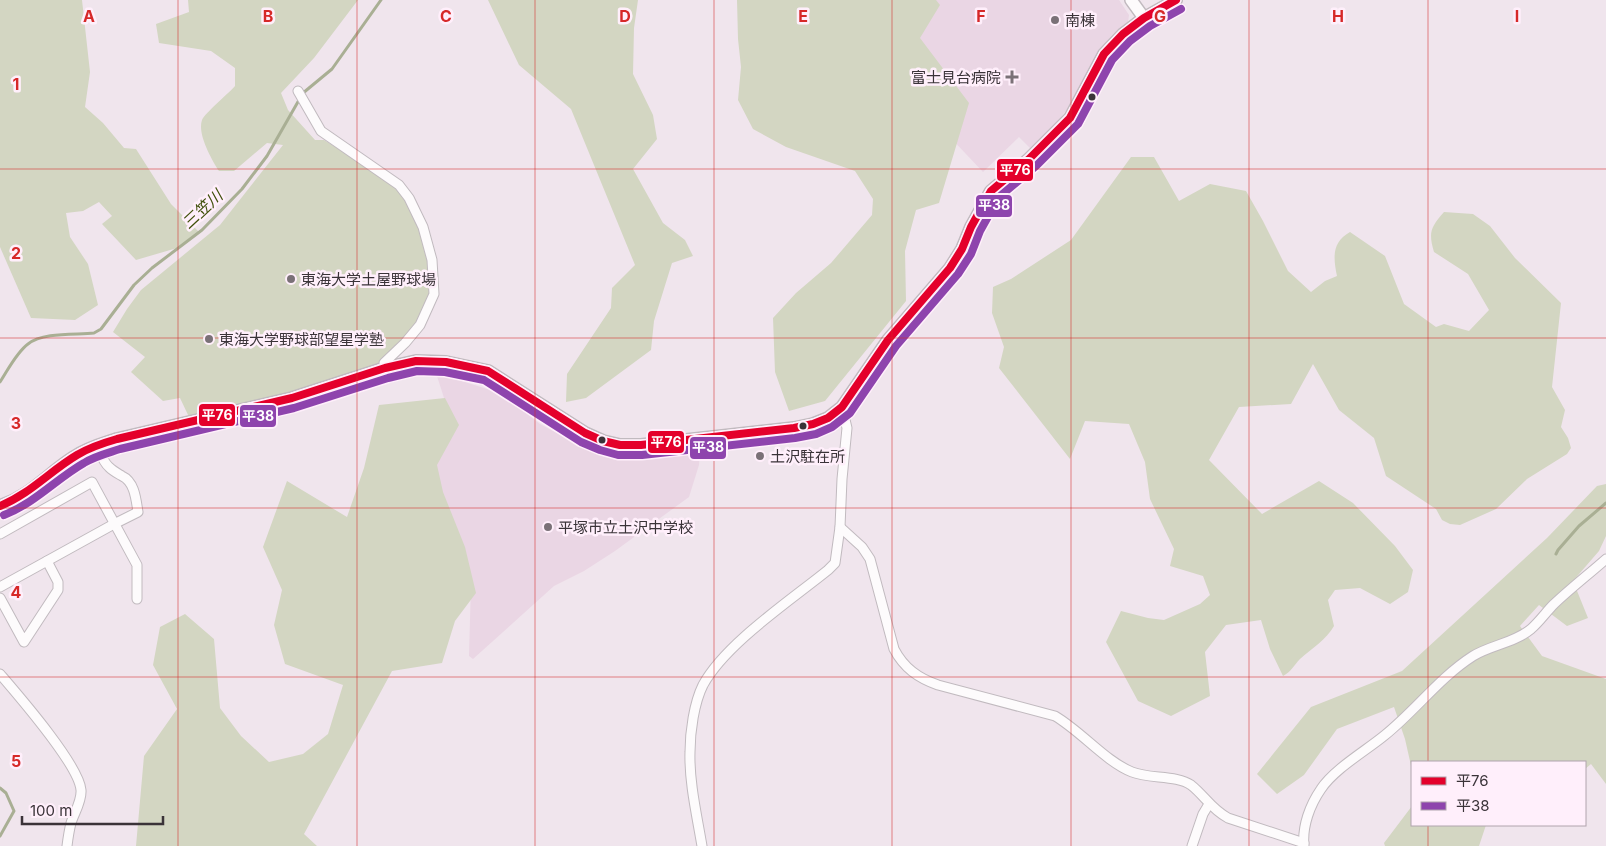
<svg xmlns="http://www.w3.org/2000/svg" width="1606" height="846" font-family="Inter,'Noto Sans JP',sans-serif">
  <style>
    .built { fill: #ead6e4 }
    .green { fill: #d3d6c2 }
    .lines { fill: none; stroke-linecap: round; stroke-linejoin: round }
    .stream { stroke: #a9af94; stroke-width: 3 }
    .minor-casing { stroke: #c1babf; stroke-width: 11 }
    .tertiary-casing { stroke: #c1babf; stroke-width: 14 }
    .minor { stroke: #fdfbfc; stroke-width: 9 }
    .tertiary { stroke: #fdfbfc; stroke-width: 11 }
    .bus-1-casing { stroke: #ffeffb; stroke-width: 11 }
    .bus-2-casing { stroke: #ffeffb; stroke-width: 11 }
    .bus-1 { stroke: #e4002b; stroke-width: 8 }
    .bus-2 { stroke: #8e44ad; stroke-width: 8 }
    .grid { fill: none; stroke: #d62828; stroke-width: 1; stroke-opacity: 0.55 }
    .poi-dot { fill: #7a7177; stroke: #ffeffb; stroke-width: 2 }
    .bus-dot { fill: #3a3338; stroke: #ffeffb; stroke-width: 2 }
    .labels { text-anchor: middle; dominant-baseline: central; stroke-width: 5; stroke-linejoin: round; paint-order: stroke }
    .poi-label { font-size: 15px; fill: #3a3338; stroke: #ffeffb; text-anchor: start }
    .water-label { font-size: 16px; font-style: italic; fill: #40500b; stroke: #ffeffb }
    .grid-label { font-size: 16px; text-anchor: middle; font-weight: bold; fill: #d62828; stroke: #ffeffb; stroke-width: 5; stroke-linejoin: round; paint-order: stroke }
    .line-badge { stroke: #ffeffb; stroke-width: 2 }
    .badge-label { font-size: 14px; text-anchor: middle; font-weight: bold; fill: #fff }
  </style>
  <rect width="100%" height="100%" fill="#f0e5ed"/>
  <g class="built">
    <path d="M886,0H1119L1129,15L1128,22L1112,35L1099,51L1067,109L1056,124L1030,148L1019,137L983,172L948,135Z"/>
    <path d="M436,373L500,393L540,424L568,439L573,433L586,440L627,453L697,445L700,449L699,465L689,497L615,551L584,571L554,586L473,659L469,656L471,583L430,459L453,426Z"/>
  </g>
  <g class="green">
    <path d="M0,0H82L90,72L85,107L103,123L124,148L136,149L171,204L199,232L177,248L136,260L102,224L112,216L99,202L83,211L66,213L70,237L88,264L98,305L75,320L31,318L0,247Z"/>
    <path d="M188,0H358L314,58L281,93L288,110L315,140H324L355,159L395,187L406,199L417,221L424,240L428,268L429,295L416,323L402,341L374,367L281,395L189,417L180,398L163,401L131,372L145,357L113,332L127,309L141,290L220,225L283,145L267,143L234,171H219C212,160 197,134 202,120C205,113 229,93 235,86V68L211,51L159,43L156,24L189,12Z"/>
    <path d="M488,0H638L634,28L633,74L653,115L657,139L633,169L663,223L685,240L693,256L672,263L654,321L651,350L586,398L566,402L567,374L611,308L612,288L635,265L571,109L519,65Z"/>
    <path d="M737,0H936L940,5L920,38L969,103L939,203L916,210L905,251L906,301L825,401L789,411L775,372L773,318L796,293L831,263L872,215L873,199L855,171L786,147L753,129L738,100L741,67L738,39Z"/>
    <path d="M1131,157H1154L1179,201L1210,184L1246,191L1263,221L1288,271L1311,292L1325,281L1337,276C1333,257 1332,242 1350,232L1385,256L1404,304L1436,327L1444,324L1469,331L1489,310L1468,274L1434,252C1428,232 1431,227 1444,212L1473,214L1490,226L1515,258L1561,303L1552,387L1565,410L1561,427L1568,438L1571,448L1567,454L1527,479L1496,509L1460,525L1450,524L1442,520L1436,509L1386,476L1374,438L1339,410L1313,364L1291,404L1239,407L1209,460L1262,514L1319,481L1353,503L1395,546L1413,570L1408,592L1390,604L1360,588L1335,590L1328,600L1334,626C1326,640 1312,648 1300,659C1294,665 1291,672 1283,676L1270,649L1261,620L1226,625L1205,652L1210,696L1171,716L1138,701L1106,642L1121,611L1148,618L1164,620L1200,604L1210,595L1203,576L1170,566L1174,549L1150,499L1145,462L1129,424L1085,421L1070,459L999,368L1004,347L992,313L993,287L1011,279L1071,240Z"/>
    <path d="M445,398L459,425L437,465L443,492L465,547L476,593L455,621L442,663L392,671L304,834L317,846H136L144,756L177,709L153,665L160,627L185,614L214,639L220,708L241,736L269,762L303,754L328,734L343,685L285,664L274,625L282,590L263,547L287,481L347,517L364,468L379,405Z"/>
    <path d="M1606,484V536L1599,551L1573,581L1588,618L1567,626L1539,605L1520,626L1542,656L1606,679V784L1591,764L1585,769V762H1412V770L1405,739L1394,707L1337,729L1304,775L1277,794L1257,774L1311,707L1402,671L1547,538L1597,486Z"/>
    <path d="M1412,806V825H1486L1479,846H1385L1384,843Z"/>
  </g>
  <g class="lines">
    <g class="stream">
      <path d="M0,382C8,370 16,353 28,344C43,332 76,335 94,333L101,329L134,285L152,268L202,230L242,189L267,156L303,93L332,69L381,0"/>
      <path d="M1556,554L1558,550L1579,526L1606,503"/>
      <path d="M0,788L6,793L14,811L0,836"/>
    </g>
    <g class="minor-casing">
      <g id="minor">
        <path d="M298,91L321,131L399,185L409,198L423,227L432,260L434,294L420,325L405,343L384,363L385,368"/>
        <path d="M840,527L862,547L870,559L894,649C904,668 918,678 938,685L1055,716C1082,732 1105,761 1132,772C1149,779 1177,775 1191,785C1205,796 1211,809 1228,818L1304,843"/>
        <path d="M0,534L92,482L137,565V599"/>
        <path d="M0,587L114,524L138,512C136,500 135,482 122,476C117,473 113,471 109,467C103,462 100,452 97,446"/>
        <path d="M0,598L24,642L58,590V582L47,561"/>
        <path d="M0,674C18,695 79,765 81,790C82,801 74,813 71,823C69,831 68,838 67,846"/>
        <path d="M702,846C697,816 689,782 690,752C690,732 694,703 703,685C725,644 791,600 828,570L835,563L840,527L842,479L847,428L842,407"/>
        <path d="M1192,846L1203,814L1209,804"/>
        <path d="M1304,846C1302,826 1310,805 1321,789C1334,769 1367,750 1385,735C1415,711 1440,677 1473,656C1491,645 1514,643 1531,629C1540,621 1546,612 1554,604C1571,588 1589,574 1606,559"/>
      </g>
    </g>
    <g class="tertiary-casing">
      <g id="tertiary">
        <path d="M1131,0L1144,18"/>
        <path d="M0,506C31,496 47,474 74,457C87,448 102,444 117,439L292,398L385,368L416,361L446,362L488,371L585,433L603,441L620,445H641L794,428L813,424L828,418L842,407L888,340L950,268L962,249L971,227L991,191L1029,159L1070,118L1104,54L1123,34L1144,18L1176,0"/>
      </g>
    </g>
    <use href="#minor" class="minor"/>
    <use href="#tertiary" class="tertiary"/>
    <g class="bus-1-casing">
      <path id="bus-1" d="M0,506C30,494 50,471 77,455C90,447 103,443 117,439L292,398L385,368L416,361L446,362L488,371L585,433L603,441L620,445H641L794,428L813,424L828,418L842,407L888,340L950,268L962,249L971,227L991,191L1029,159L1070,118L1104,54L1123,34L1144,18L1176,0"/>
    </g>
    <g class="bus-2-casing">
      <path id="bus-2" d="M4,515C35,503 56,479 84,463C95,456 108,453 120,449L294,408L388,378L417,371L445,372L484,380L581,442L600,450L618,455H642L795,438L816,434L832,427L850,413L896,346L958,274L971,254L980,231L999,197L1036,166L1078,124L1112,60L1130,41L1150,26L1181,9"/>
    </g>
    <use href="#bus-1" class="bus-1"/>
    <use href="#bus-2" class="bus-2"/>
  </g>
  <path class="grid" d="M178,0V846M357,0V846M535,0V846M714,0V846M892,0V846M1071,0V846M1249,0V846M1428,0V762M0,169H1606M0,338H1606M0,508H1606M0,677H1606M1428,825V846"/>
  <g class="poi-dot">
    <circle cx="1055" cy="20" r="5"/>
    <path d="M1009.5 69.5h5v5h5v5h-5v5h-5v-5h-5v-5h5z"/>
    <circle cx="291" cy="279" r="5"/>
    <circle cx="209" cy="339" r="5"/>
    <circle cx="760" cy="456" r="5"/>
    <circle cx="548" cy="527" r="5"/>
  </g>
  <g class="bus-dot">
    <circle cx="1092" cy="97" r="4.5"/>
    <circle cx="803" cy="426" r="4.5"/>
    <circle cx="602" cy="440" r="4.5"/>
  </g>
  <g class="labels">
    <g class="poi-label">
      <text x="1065" y="20">南棟</text>
      <text x="1001" y="77" text-anchor="end">富士見台病院</text>
      <text x="301" y="279">東海大学土屋野球場</text>
      <text x="219" y="339">東海大学野球部望星学塾</text>
      <text x="770" y="456">土沢駐在所</text>
      <text x="558" y="527">平塚市立土沢中学校</text>
    </g>
    <g class="water-label">
      <text transform="translate(202 209) rotate(-43)">三笠川</text>
    </g>
  </g>
  <g class="grid-label">
    <text x="89" y="22">A</text>
    <text x="268" y="22">B</text>
    <text x="446" y="22">C</text>
    <text x="625" y="22">D</text>
    <text x="803" y="22">E</text>
    <text x="981" y="22">F</text>
    <text x="1160" y="22">G</text>
    <text x="1338" y="22">H</text>
    <text x="1517" y="22">I</text>
    <text x="16" y="90">1</text>
    <text x="16" y="259">2</text>
    <text x="16" y="429">3</text>
    <text x="16" y="598">4</text>
    <text x="16" y="767">5</text>
  </g>
  <g class="line-badge">
    <rect x="996" y="158" width="38" height="24" rx="5" fill="#e4002b"/>
    <rect x="975" y="194" width="38" height="24" rx="5" fill="#8e44ad"/>
    <rect x="198" y="403" width="38" height="24" rx="5" fill="#e4002b"/>
    <rect x="239" y="404" width="38" height="24" rx="5" fill="#8e44ad"/>
    <rect x="647" y="430" width="38" height="24" rx="5" fill="#e4002b"/>
    <rect x="689" y="436" width="38" height="24" rx="5" fill="#8e44ad"/>
  </g>
  <g class="badge-label">
    <text x="1015" y="175">平76</text>
    <text x="994" y="210">平38</text>
    <text x="217" y="420">平76</text>
    <text x="258" y="421">平38</text>
    <text x="666" y="447">平76</text>
    <text x="708" y="452">平38</text>
  </g>
  <rect x="1411" y="761" width="175" height="65" fill="#ffeffb" stroke="#b0a4ad"/>
  <rect x="1421" y="777" width="25" height="8" fill="#e4002b" stroke="#b0a4ad"/>
  <text x="1456" y="786" font-size="15" fill="#3a3338">平76</text>
  <rect x="1421" y="802" width="25" height="8" fill="#8e44ad" stroke="#b0a4ad"/>
  <text x="1456" y="811" font-size="15" fill="#3a3338">平38</text>
  <path d="M22 816v8h141v-8" fill="none" stroke="#3a3338" stroke-width="2.5"/>
  <text x="30" y="816" font-size="15" fill="#3a3338" stroke="#ffeffb" stroke-width="4" paint-order="stroke">100 m</text>
</svg>
